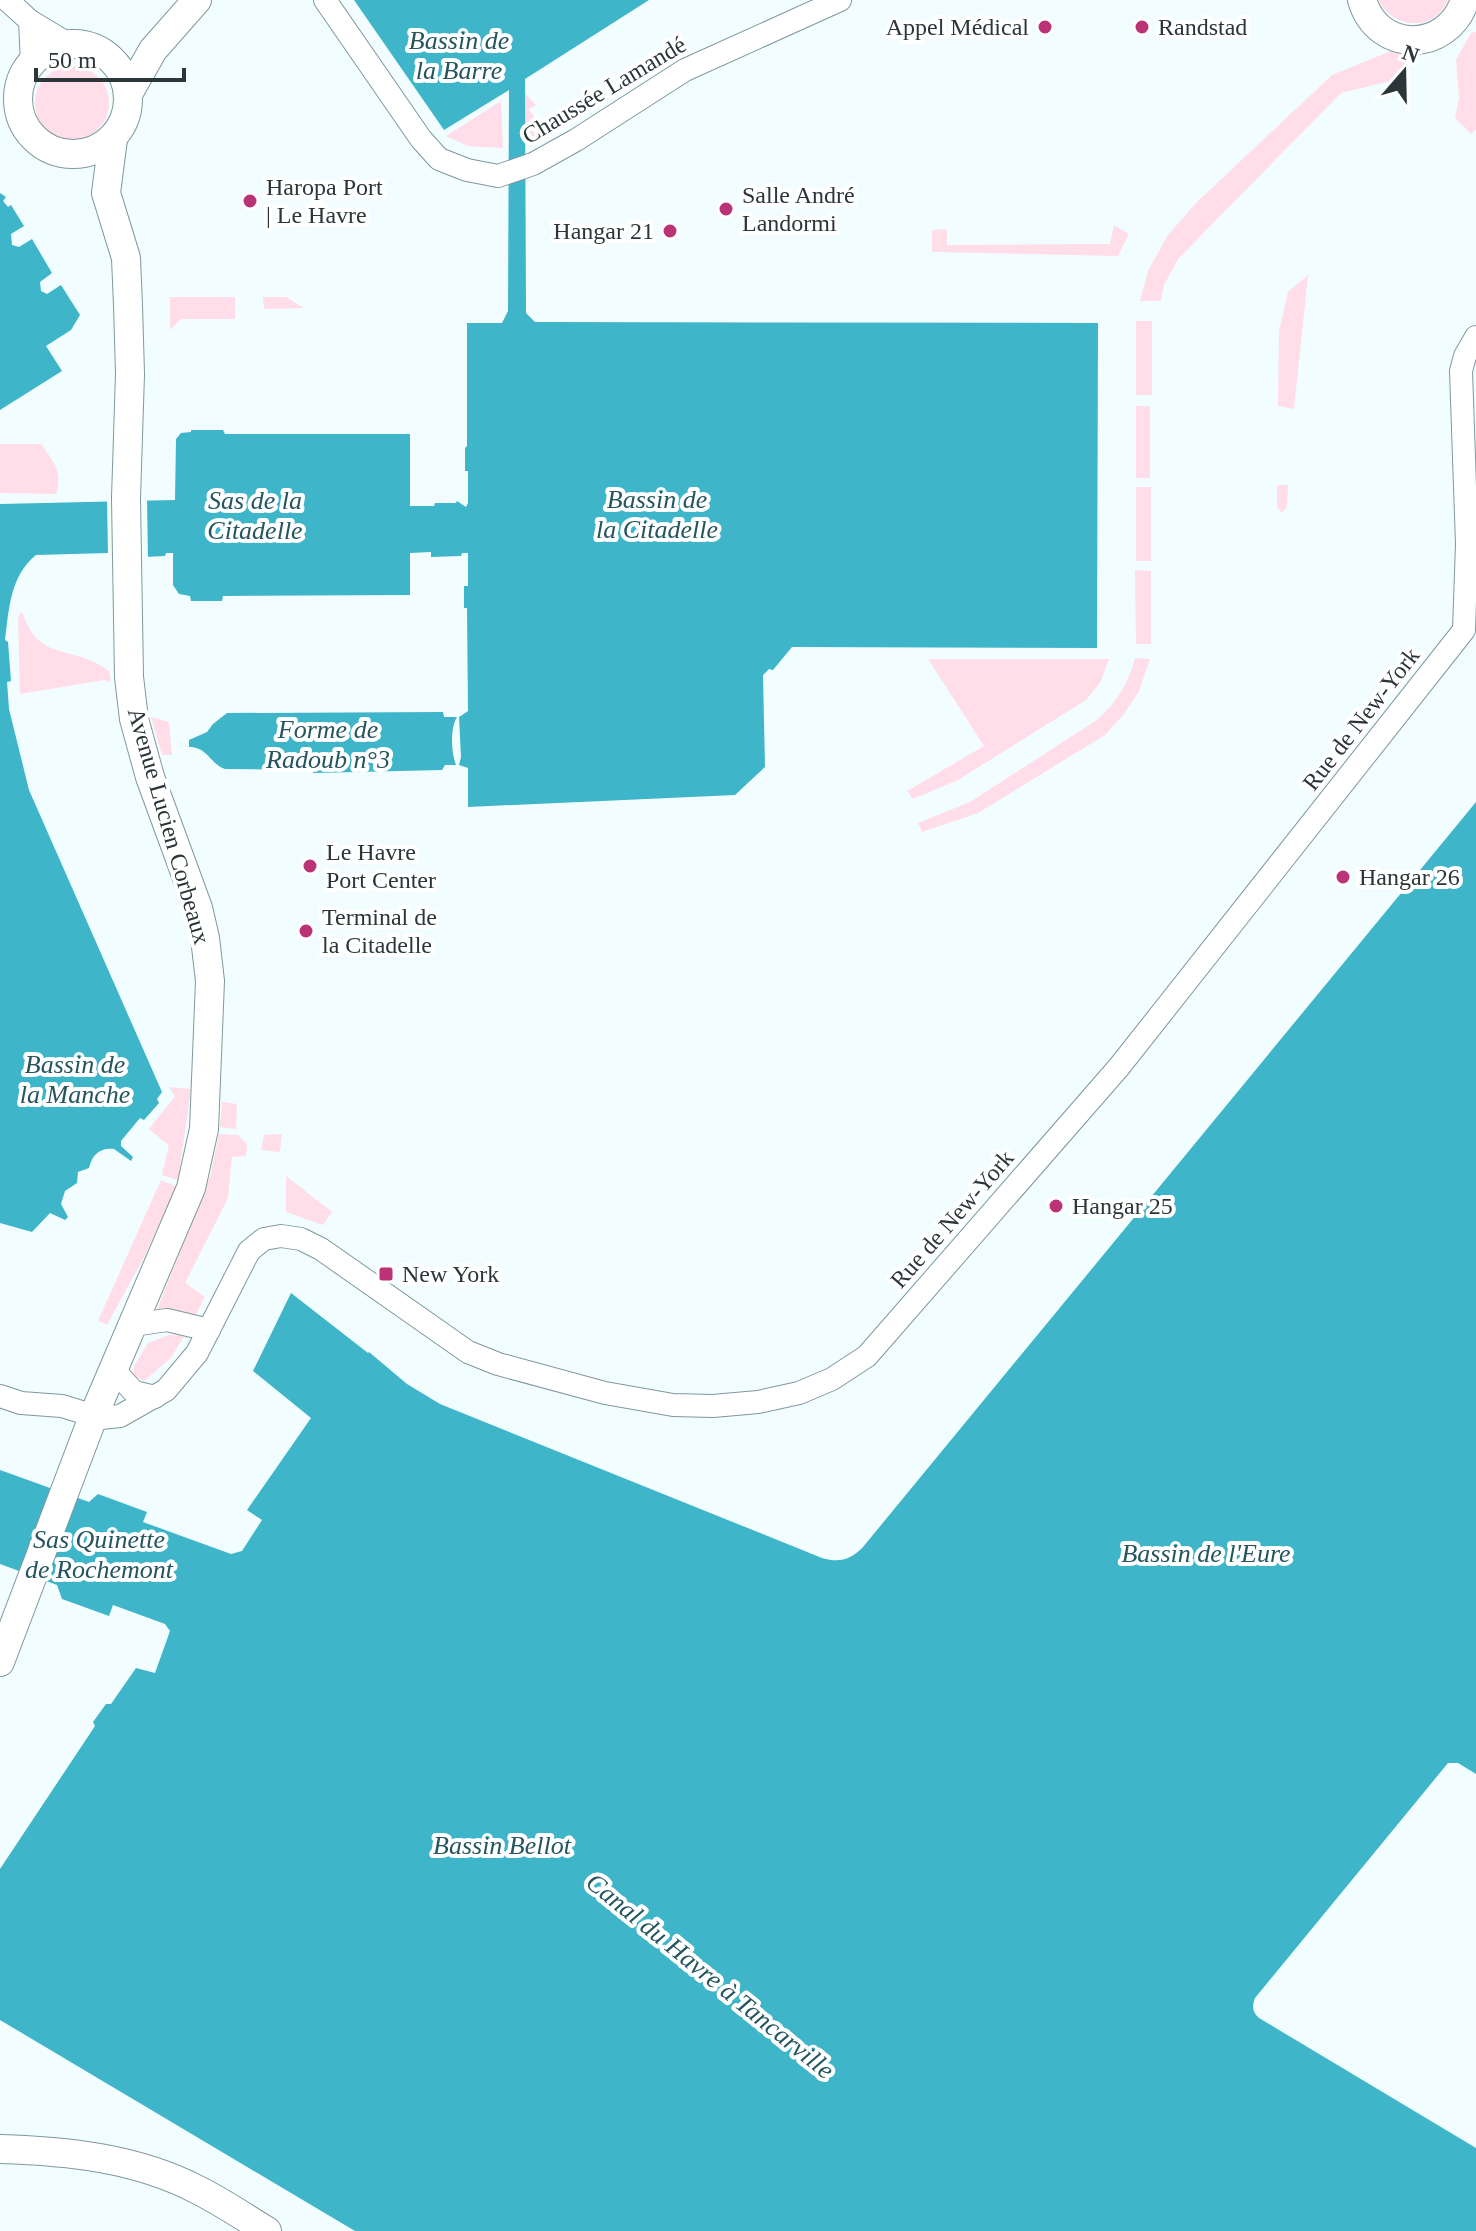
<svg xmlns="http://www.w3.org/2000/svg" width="1476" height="2231" font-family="Georgia,serif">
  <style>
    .green { fill: #ffdde9 }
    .water { fill: #3eb5c8 }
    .pier { fill: #f2fdff }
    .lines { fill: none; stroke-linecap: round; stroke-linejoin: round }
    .minor-casing { stroke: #7f989d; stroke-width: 24 }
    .major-casing { stroke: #7f989d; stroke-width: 30 }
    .minor { stroke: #fff; stroke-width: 22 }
    .major { stroke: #fff; stroke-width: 28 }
    .poi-dot { fill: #b93375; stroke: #fff; stroke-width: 3 }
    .labels { text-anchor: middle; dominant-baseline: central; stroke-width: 8; stroke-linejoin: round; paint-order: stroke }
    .poi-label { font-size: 24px; fill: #2b3638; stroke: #fff; text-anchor: start }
    .street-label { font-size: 24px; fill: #2b3638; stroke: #fff }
    .water-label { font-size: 26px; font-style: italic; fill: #25565f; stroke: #fff }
  </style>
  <rect width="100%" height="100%" fill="#f2fdff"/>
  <g class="green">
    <path d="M1378,0H1448C1434,33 1393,29 1378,0Z"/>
    <path d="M1476,32V129L1471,134L1455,118L1459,98L1456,60L1471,33Z"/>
    <path d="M1391,51L1402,54L1409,62L1407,77L1341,93L1178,259L1164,285L1161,301H1140L1148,271L1168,235L1197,202L1332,75Z"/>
    <circle cx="72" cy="103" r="37"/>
    <path d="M525,93L536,105L529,109L545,134L525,143Z"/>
    <path d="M501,101L503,148L468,146L446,136Z"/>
    <path d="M1114,225L1129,234L1118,256L932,252V230L947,229V245L1110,244Z"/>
    <path d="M1308,275L1294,409L1278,406L1279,331L1288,292Z"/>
    <path d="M170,297H235V319H181L170,330Z"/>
    <path d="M263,297H286L304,308L264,309Z"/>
    <rect x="1136" y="321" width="16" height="74"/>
    <rect x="1136" y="406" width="14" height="72"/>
    <path d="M0,444H41C53,461 64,472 56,494L0,493Z"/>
    <path d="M1277,485H1288L1287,507L1282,513L1277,507Z"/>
    <rect x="1136" y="487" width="15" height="74"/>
    <path d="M1135,570L1151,571V644H1136Z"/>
    <path d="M20,613L23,614C39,663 74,644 109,671L111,682L104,680L20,694L18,619Z"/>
    <path d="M1135,658L1150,659L1139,691L1124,714L1105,735L978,813L922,832L918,823L970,802L1097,720C1117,702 1128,684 1135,658Z"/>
    <path d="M928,659H1109L1100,683L1086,700L958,780L913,799L907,791L984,746Z"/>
    <path d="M151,717L169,722L172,755H162Z"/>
    <path d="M169,1087L191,1089L178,1180L162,1175L169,1146L149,1129L175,1096Z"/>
    <path d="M222,1102L237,1104L236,1129L220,1127Z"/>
    <path d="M219,1134L238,1135L247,1144L246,1156L232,1157L228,1198L185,1283L205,1297L195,1316L155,1315L210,1177Z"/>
    <path d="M282,1134L280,1152L261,1150L264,1135Z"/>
    <path d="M286,1176L332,1212L323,1225L286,1212Z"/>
    <path d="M161,1180L177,1187L143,1259L107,1325L98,1321Z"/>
    <path d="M169,1335L184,1336L171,1358L144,1381L134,1376V1366L148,1343Z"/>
  </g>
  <g class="water">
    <path d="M354,0H649L525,79L526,313L535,322L1098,323L1097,648L792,647L773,670L769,669L763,675L765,767L735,795L468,807V768L459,765L461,757L459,717L468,711L467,608H464V586H468V553H462L461,556L431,557V552L410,553V595L223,596L222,601H191L190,596L179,594L173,585V553H166L165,556L144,557V552L36,555C10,576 9,609 5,640L8,642L11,681L7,682L9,709L29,790L162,1092L157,1099L159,1103L144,1120L140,1118L121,1141V1146L133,1157L131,1161L114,1149C100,1147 92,1155 89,1168L78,1172L77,1183L65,1191L61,1204L68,1217L65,1220L50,1213L32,1232L0,1223V504L175,500L176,439L181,433L191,432V430H223L225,434H410V506H434L435,503H456L457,501L466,507L468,503V471H465V448L467,446V323H502L508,311L509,90L444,130Z"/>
    <path d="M0,193L6,197L3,201L8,207L11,205L24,226L11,234L12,245L19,247L32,239L52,273L40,282L41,291L47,294L61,285L80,315L71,330L46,346L62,371L0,410Z"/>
    <path d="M443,712L444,717H457C450,729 451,752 456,765H445L442,770L313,773V770L225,769C210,764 208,747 189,747V740L207,732L213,724L227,713Z"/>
    <path d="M1476,802V1774L1458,1763H1448L1255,1998C1252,2006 1252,2012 1259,2018L1476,2148V2231H355L0,2020V1869L95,1726L93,1722L106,1704H111L136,1668L155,1673L170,1631L165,1624L113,1605L109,1616L62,1599L57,1585L0,1564V1470L89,1502L98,1494L147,1512L143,1522L231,1554L242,1551L262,1520L247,1510L311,1418L253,1371L291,1293L368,1353L369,1352L407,1384L440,1404L822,1558C840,1563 850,1560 863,1547Z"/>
  </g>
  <path class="pier" d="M107,498H147L148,561L142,560L140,556L108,557Z"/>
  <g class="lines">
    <g class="minor-casing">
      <g id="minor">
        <path d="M7,0L30,21L70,45"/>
        <path d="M325,0L421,139L439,159L467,170L498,176L533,164L576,140L685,70L840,0"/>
        <path d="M30,21L32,63"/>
        <path d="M133,1325L167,1320L209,1330"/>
        <path d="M113,1369L134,1392L155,1397"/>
        <path d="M0,1396L21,1403L62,1406L101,1418L120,1416L166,1390L197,1353L249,1251L264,1239L281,1236L301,1239L321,1249L468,1352L498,1364L605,1393L673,1405L713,1406L758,1402L799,1393L832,1379L867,1356L1119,1067L1464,630L1467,544L1461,371L1465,356L1476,337"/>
      </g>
    </g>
    <g class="major-casing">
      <g id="major">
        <path d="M1362,0C1378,54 1448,53 1465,0"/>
        <circle cx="73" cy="99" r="55"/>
        <path d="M128,94L153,50L197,0"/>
        <path d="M0,1662L93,1417L191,1188L204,1129L210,981L205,938L198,908L150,777L134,719L129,677L126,498L130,374L128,305L126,258L106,193L113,139"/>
        <path d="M0,2149C67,2151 137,2158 198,2190C222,2202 244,2217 267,2231"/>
      </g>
    </g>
    <use href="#minor" class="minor"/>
    <use href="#major" class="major"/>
  </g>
  <g class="poi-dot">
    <circle cx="1045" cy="27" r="8"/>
    <circle cx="1142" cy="27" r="8"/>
    <circle cx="250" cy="201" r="8"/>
    <circle cx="726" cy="209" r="8"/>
    <circle cx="670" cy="231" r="8"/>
    <circle cx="310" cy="866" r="8"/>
    <circle cx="1343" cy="877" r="8"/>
    <circle cx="306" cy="931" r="8"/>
    <circle cx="1056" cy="1206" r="8"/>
    <rect x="378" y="1266" width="16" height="16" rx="4"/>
  </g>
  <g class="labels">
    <g class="poi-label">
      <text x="1029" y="27" text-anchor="end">Appel Médical</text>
      <text x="1158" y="27">Randstad</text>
      <text x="266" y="187">Haropa Port<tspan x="266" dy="28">| Le Havre</tspan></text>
      <text x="742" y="195">Salle André<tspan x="742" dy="28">Landormi</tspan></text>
      <text x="654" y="231" text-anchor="end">Hangar 21</text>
      <text x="326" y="852">Le Havre<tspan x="326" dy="28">Port Center</tspan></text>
      <text x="1359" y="877">Hangar 26</text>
      <text x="322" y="917">Terminal de<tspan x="322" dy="28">la Citadelle</tspan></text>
      <text x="1072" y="1206">Hangar 25</text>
      <text x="402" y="1274">New York</text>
    </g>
    <g class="street-label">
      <text transform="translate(604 90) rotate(-31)">Chaussée Lamandé</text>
      <text transform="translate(1361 719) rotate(-52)">Rue de New-York</text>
      <text transform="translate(169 826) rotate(74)">Avenue Lucien Corbeaux</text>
      <text transform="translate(952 1219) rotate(-49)">Rue de New-York</text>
    </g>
    <g class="water-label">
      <text x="459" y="40">Bassin de<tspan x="459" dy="30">la Barre</tspan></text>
      <text x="657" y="499">Bassin de<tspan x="657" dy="30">la Citadelle</tspan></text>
      <text x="255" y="500">Sas de la<tspan x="255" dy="30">Citadelle</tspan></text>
      <text x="328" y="729">Forme de<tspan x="328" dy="30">Radoub n°3</tspan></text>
      <text x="75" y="1064">Bassin de<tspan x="75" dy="30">la Manche</tspan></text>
      <text x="99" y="1539">Sas Quinette<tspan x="99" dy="30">de Rochemont</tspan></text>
      <text x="1206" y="1553">Bassin de l'Eure</text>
      <text x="502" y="1845">Bassin Bellot</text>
      <text transform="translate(710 1976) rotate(39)">Canal du Havre à Tancarville</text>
    </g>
  </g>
  <g transform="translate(1404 72) rotate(20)" stroke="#ffffff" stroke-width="6" paint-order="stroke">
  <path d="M0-6L14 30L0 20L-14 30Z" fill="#2b3638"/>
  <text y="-12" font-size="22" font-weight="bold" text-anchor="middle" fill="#2b3638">N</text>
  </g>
  <path d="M36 68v12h148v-12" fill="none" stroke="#2b3638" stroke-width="4"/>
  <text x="48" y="68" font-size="24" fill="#2b3638" stroke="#ffffff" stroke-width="6" paint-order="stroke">50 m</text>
</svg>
